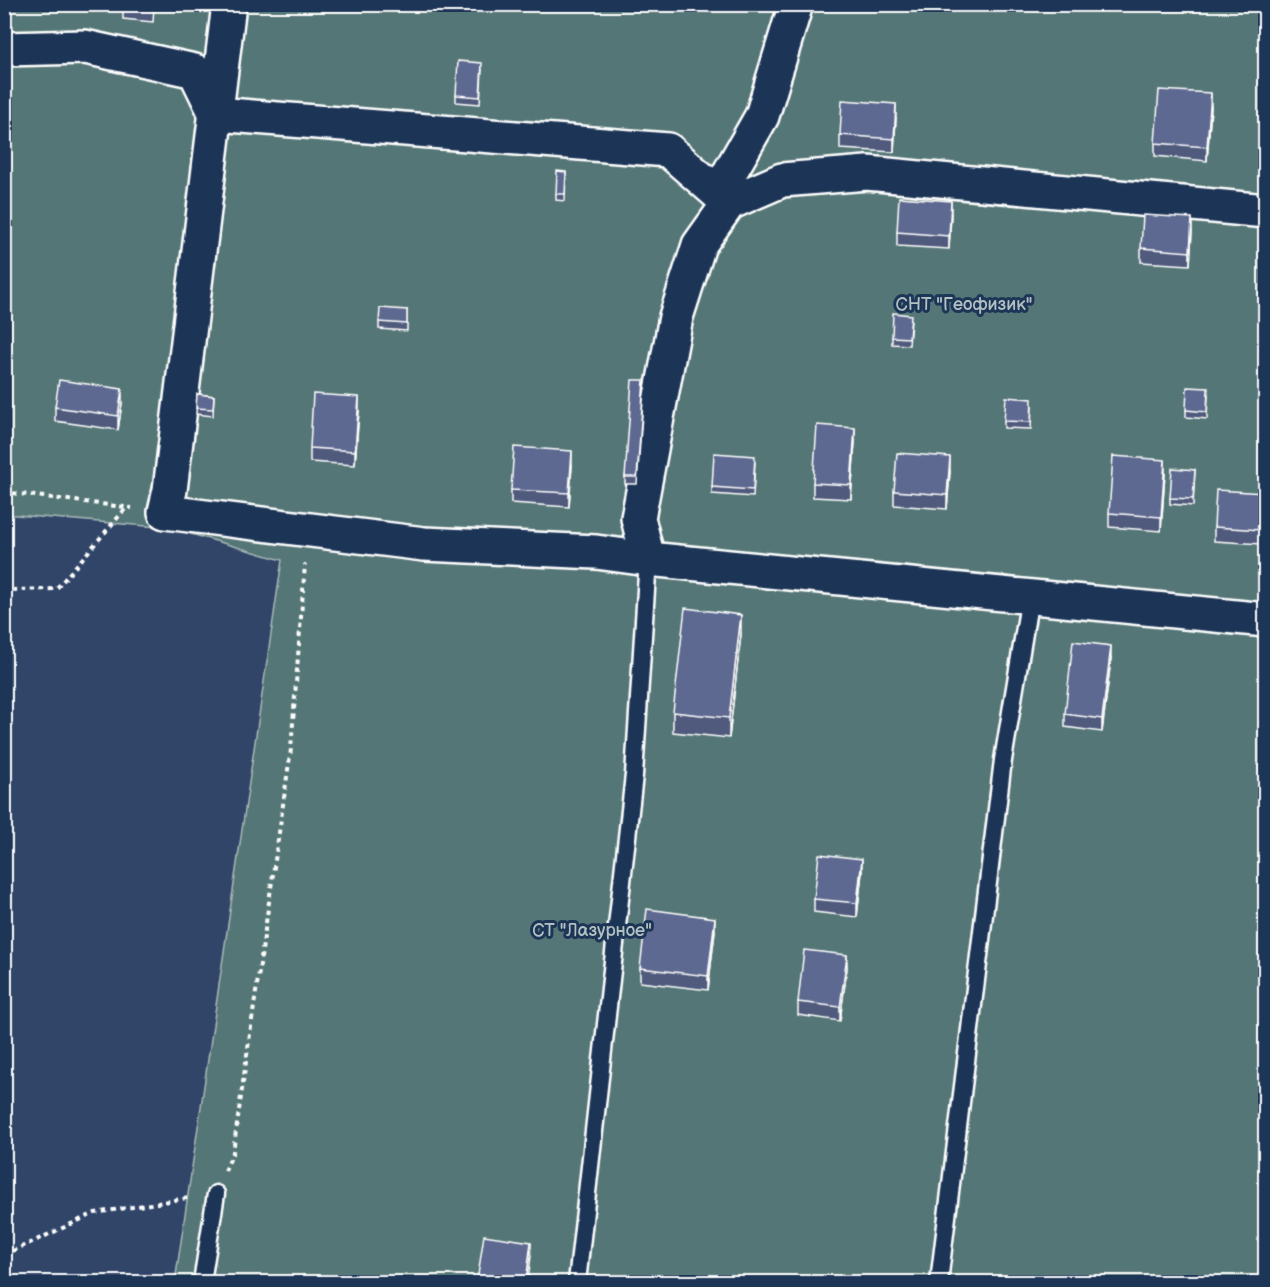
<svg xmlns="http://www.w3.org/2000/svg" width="1270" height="1287" font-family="'Balsamiq Sans',sans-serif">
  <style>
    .green { fill: #547676; stroke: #aababa; stroke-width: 1.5 }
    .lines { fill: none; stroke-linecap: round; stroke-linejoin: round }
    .service-casing { stroke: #fff; stroke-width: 21 }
    .minor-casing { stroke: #fff; stroke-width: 38 }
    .path { stroke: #fff; stroke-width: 4; stroke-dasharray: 4.5 4.5; stroke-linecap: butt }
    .service { stroke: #1d3557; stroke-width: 16 }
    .minor { stroke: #1d3557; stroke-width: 33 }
    .wall { fill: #505a7c; stroke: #fff; stroke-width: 1.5 }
    .shaded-wall { fill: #414a65; stroke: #fff; stroke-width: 1.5 }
    .building { fill: #5d6990; stroke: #fff; stroke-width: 1.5 }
    .labels { text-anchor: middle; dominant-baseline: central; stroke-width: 6; stroke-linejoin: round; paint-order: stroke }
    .park-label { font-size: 18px; fill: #b2c1c1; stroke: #1d3557 }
  </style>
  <rect width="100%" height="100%" fill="#304568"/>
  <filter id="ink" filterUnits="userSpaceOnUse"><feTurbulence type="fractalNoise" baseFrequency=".0167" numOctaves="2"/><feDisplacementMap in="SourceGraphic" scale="12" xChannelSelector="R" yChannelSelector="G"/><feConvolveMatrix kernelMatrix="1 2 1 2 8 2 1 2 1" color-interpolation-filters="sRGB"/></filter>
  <g filter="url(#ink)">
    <path class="green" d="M4,5H1265V1282H175L282,560L170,528L5,514Z"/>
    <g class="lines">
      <g class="service-casing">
        <g id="service">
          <path d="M202,1282L216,1194"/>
          <path d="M577,1282L634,775L648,559"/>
          <path d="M939,1282L1003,760L1030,597"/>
        </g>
      </g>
      <g class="minor-casing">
        <g id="minor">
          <path d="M229,4L170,490L165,512L424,544L596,552L648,559L1266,620"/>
          <path d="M4,49L85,47L195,71L216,114L668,150L729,203"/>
          <path d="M718,193L762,116L796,4"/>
          <path d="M648,559L638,518L676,317L699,245L729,203L782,180L867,173L1266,211"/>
        </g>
      </g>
      <g class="path">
        <path d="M4,492L132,508"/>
        <path d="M4,588L10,590L56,589L127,507"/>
        <path d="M225,1171L233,1152L291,749L305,564"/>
        <path d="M4,1255L95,1213L188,1198"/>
      </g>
      <use href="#service" class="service"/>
      <use href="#minor" class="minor"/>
    </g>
    <g class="wall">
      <path d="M123,4H187L186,9L154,6L153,22L123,19Z"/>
      <path d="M1038,4H1078L1077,11L1038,8Z"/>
      <path d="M482,70L480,104L456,102V95Z"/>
      <path d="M1211,107L1207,161L1155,156V143Z"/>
      <path d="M896,118L894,152L840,149V135Z"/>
      <path d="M566,172L565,201L556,200V194Z"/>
      <path d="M951,214L949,249L897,246V232Z"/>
      <path d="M1266,217V256H1261V249Z"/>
      <path d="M1192,231L1190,265L1141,262V248Z"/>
      <path d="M407,310V331L379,329V322Z"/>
      <path d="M911,321L909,345L892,344V337Z"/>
      <path d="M644,387L637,484H625V477Z"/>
      <path d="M197,394L214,396L213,416L196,414Z"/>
      <path d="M1208,395L1207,419L1186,417V410Z"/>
      <path d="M122,403L118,430L55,421V407Z"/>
      <path d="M1032,406L1031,429L1004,428V421Z"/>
      <path d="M359,410L355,465L310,462V448Z"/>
      <path d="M855,441L851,499L813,497V483Z"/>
      <path d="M755,463L753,497L712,494V487Z"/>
      <path d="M572,465L569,507L511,503V490Z"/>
      <path d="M1195,470L1193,506L1170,504V498Z"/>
      <path d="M950,471L947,509L894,505V491Z"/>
      <path d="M1165,473L1161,531L1109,527V513Z"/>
      <path d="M1264,507L1262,544L1214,541V527Z"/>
      <path d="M741,634L729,738L673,732V712Z"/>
      <path d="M1111,659L1102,732L1065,727V714Z"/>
      <path d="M862,872L857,917L814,912V899Z"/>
      <path d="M715,931L708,990L640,982V968Z"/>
      <path d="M847,968L840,1021L798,1015V1002Z"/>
    </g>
    <g class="shaded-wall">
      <path d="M1211,93V107L1207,161V147Z"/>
      <path d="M896,104V118L894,152V139Z"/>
      <path d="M951,201V214L949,249V236Z"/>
      <path d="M1192,218V231L1190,265V252Z"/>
      <path d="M122,389V403L118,430V416Z"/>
      <path d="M359,397V410L355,465V451Z"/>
      <path d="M855,428V441L851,499V485Z"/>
      <path d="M572,451V465L569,507V493Z"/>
      <path d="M950,457V471L947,509V495Z"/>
      <path d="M1165,460V473L1161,531V517Z"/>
      <path d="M1264,493V507L1262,544V530Z"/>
      <path d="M741,615V634L729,738V718Z"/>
      <path d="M1111,646V659L1102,732V719Z"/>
      <path d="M862,859V872L857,917V903Z"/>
      <path d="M715,918V931L708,990V976Z"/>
      <path d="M847,955V968L840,1021V1007Z"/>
      <path d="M531,1242V1256L528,1282H526Z"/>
    </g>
    <g class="building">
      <path d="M123,4H153V8L123,6Z"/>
      <path d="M458,61L482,63L480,97L456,95Z"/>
      <path d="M1159,90L1211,93L1207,147L1155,143Z"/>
      <path d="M842,100L896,104L894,139L840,135Z"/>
      <path d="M557,171L566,172L565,194H556Z"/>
      <path d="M899,197L951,201L949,236L897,232Z"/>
      <path d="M1143,215L1192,218L1190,252L1141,248Z"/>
      <path d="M1263,217H1266V249H1261Z"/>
      <path d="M380,308L407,310V324L379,322Z"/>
      <path d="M893,313L911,315L909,338L892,337Z"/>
      <path d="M59,380L122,389L118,416L55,407Z"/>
      <path d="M632,380H644L637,477H625Z"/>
      <path d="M1187,387L1208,388L1207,412L1186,410Z"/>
      <path d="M197,394L214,396L213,409L196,408Z"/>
      <path d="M313,394L359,397L355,451L310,448Z"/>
      <path d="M1006,397L1032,399L1031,422L1004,421Z"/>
      <path d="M817,425L855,428L851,485L813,483Z"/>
      <path d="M514,447L572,451L569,493L511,490Z"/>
      <path d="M714,453L755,456L753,490L712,487Z"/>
      <path d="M897,453L950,457L947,495L894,491Z"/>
      <path d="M1113,456L1165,460L1161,517L1109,513Z"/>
      <path d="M1172,468L1195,470L1193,499L1170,498Z"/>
      <path d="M1216,490L1264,493L1262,530L1214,527Z"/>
      <path d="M685,608L741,615L729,718L673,712Z"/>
      <path d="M1073,641L1111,646L1102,719L1065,714Z"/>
      <path d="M819,854L862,859L857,903L814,899Z"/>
      <path d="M647,909L715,918L708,976L640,968Z"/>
      <path d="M804,950L847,955L840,1007L798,1002Z"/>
      <path d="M484,1235L531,1242L526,1282H477Z"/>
    </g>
  </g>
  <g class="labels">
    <g class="park-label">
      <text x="964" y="304">СНТ "Геофизик"</text>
      <text x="592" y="930">СТ "Лазурное"</text>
    </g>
  </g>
  <rect width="1270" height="1287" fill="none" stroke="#1d3557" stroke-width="24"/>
  <rect x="12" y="12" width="1246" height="1263" fill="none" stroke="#fff" stroke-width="2" filter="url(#ink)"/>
</svg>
